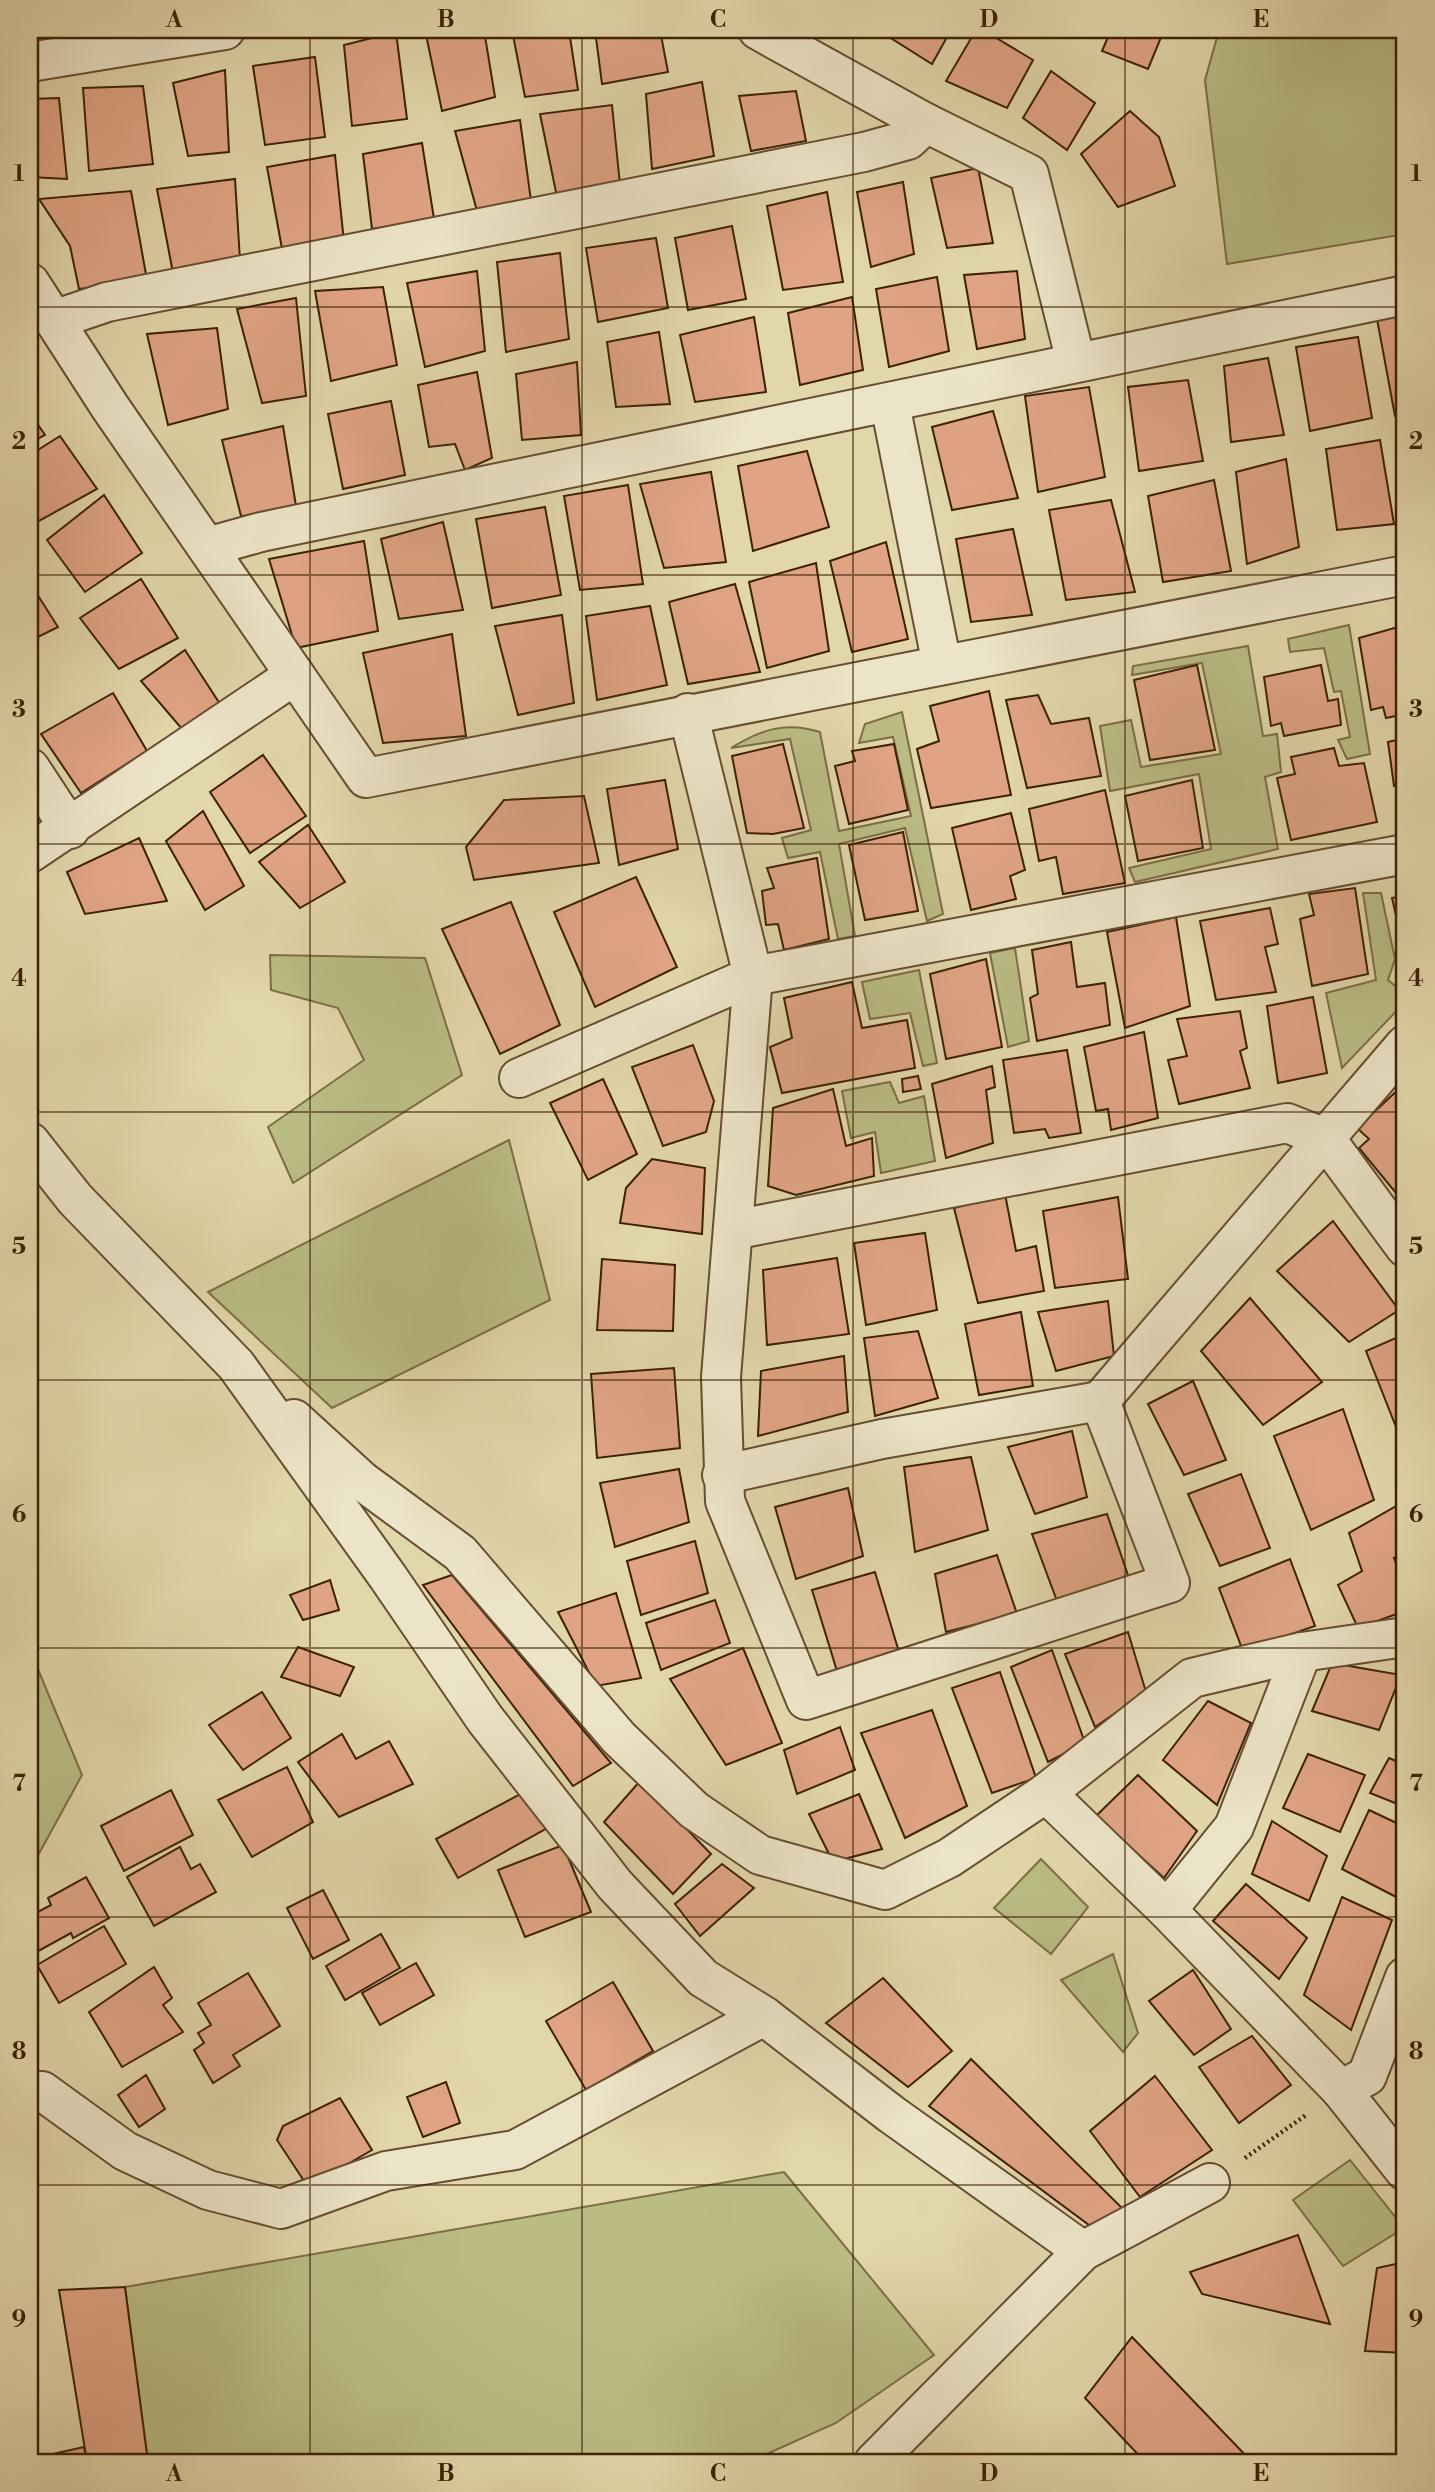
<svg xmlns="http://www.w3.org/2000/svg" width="1435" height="2492" font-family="'Libre Bodoni',serif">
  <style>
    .green { fill: #babc84; stroke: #7c6e45; stroke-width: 2 }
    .building { fill: #e0a484; stroke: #3d2106; stroke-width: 2 }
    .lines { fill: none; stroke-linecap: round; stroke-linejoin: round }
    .minor-casing { stroke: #664e2f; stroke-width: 42 }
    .path { stroke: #3d2106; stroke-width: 4.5; stroke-dasharray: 2 3.5; stroke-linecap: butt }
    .minor { stroke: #ece4c8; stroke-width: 38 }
    .grid { fill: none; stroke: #3d2106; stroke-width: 2; stroke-opacity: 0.55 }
    .neatline { fill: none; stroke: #3d2106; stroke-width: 2.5 }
    .grid-label { font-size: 23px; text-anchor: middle; font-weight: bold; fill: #3d2106 }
  </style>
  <rect width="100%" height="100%" fill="#e2d6ab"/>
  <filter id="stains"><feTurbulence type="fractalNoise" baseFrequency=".00286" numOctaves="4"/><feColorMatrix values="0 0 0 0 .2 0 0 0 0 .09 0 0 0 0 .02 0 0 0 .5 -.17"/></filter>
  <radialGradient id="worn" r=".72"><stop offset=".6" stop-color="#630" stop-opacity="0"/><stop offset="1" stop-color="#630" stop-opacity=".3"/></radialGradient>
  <g class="green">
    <path d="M1219,30H1405V234L1227,264L1205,80Z"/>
    <path d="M1349,625L1370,754L1347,759L1338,740L1350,737L1341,691L1334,692L1324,648L1290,652L1288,639Z"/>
    <path d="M1248,646L1263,736L1277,734L1281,772L1265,777L1278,849L1135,882L1129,868L1211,849L1199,774L1110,791L1100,726L1131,720L1141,767L1221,754L1202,663L1132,675L1133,666Z"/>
    <path d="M902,712L943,914L927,921L905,828L839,844L855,936L838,939L820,852L788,858L782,838L811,830L790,739L731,748C760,730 785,721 820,732L839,831L911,816L893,737L859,743L865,724Z"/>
    <path d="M1363,893H1381L1395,959L1388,980L1405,994V1002L1342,1068L1326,993L1376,980Z"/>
    <path d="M1015,948L1029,1041L1008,1047L990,953Z"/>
    <path d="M270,955L425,958L462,1075L293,1183L268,1127L364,1060L338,1008L271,990Z"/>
    <path d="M919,970L937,1063L923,1066L910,1013L870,1019L862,982Z"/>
    <path d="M890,1082L899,1103L924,1096L935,1161L881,1173L875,1132L851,1138L842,1091Z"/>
    <path d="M509,1140L550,1300L332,1408L208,1292Z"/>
    <path d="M30,1650L82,1775L30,1870Z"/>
    <path d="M1041,1859L1088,1907L1051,1954L994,1908Z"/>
    <path d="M1113,1954L1138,2033L1123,2052L1061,1980Z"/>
    <path d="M1350,2160L1404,2228L1343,2266L1293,2200Z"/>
    <path d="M784,2172L934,2355L836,2423L749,2462H148L125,2287Z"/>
  </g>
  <g class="building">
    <path d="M425,30H484L495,97L442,111Z"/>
    <path d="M512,30H569L578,90L525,97Z"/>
    <path d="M595,30H660L668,72L602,84Z"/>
    <path d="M878,30H951L932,64Z"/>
    <path d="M976,30H983L1033,60L1007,108L946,81Z"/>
    <path d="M1111,30H1164L1148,69L1102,51Z"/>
    <path d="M396,32L407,119L352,126L344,45Z"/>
    <path d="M315,57L325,137L265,145L253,66Z"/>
    <path d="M225,70L229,152L188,156L173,83Z"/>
    <path d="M1051,71L1095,103L1067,150L1023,118Z"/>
    <path d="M702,82L714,156L652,169L646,94Z"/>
    <path d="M143,86L153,164L89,171L83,88Z"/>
    <path d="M796,91L806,141L751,151L739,96Z"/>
    <path d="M59,98L67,179L30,177V99Z"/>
    <path d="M612,105L620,185L557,197L540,114Z"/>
    <path d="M1130,111L1159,137L1175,186L1118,207L1081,154Z"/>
    <path d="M520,120L532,208L479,218L455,131Z"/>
    <path d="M422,143L434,219L372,229L363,154Z"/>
    <path d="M335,155L344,242L283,254L267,167Z"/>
    <path d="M978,168L993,243L947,248L931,178Z"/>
    <path d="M235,179L240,260L173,273L157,189Z"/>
    <path d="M903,182L914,254L871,267L857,192Z"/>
    <path d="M131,191L147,280L79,289L70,246L39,199Z"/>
    <path d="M827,192L843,282L783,290L767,206Z"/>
    <path d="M732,226L746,299L688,310L675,238Z"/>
    <path d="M656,238L668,308L598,322L586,248Z"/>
    <path d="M560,253L569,339L506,352L497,262Z"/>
    <path d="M477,271L485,351L425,367L407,283Z"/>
    <path d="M1017,271L1025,339L977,349L964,275Z"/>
    <path d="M937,277L949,351L889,367L876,289Z"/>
    <path d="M383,287L397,365L331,381L315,291Z"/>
    <path d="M852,297L863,370L800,385L788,313Z"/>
    <path d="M296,298L306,396L262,403L237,309Z"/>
    <path d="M1405,316V414L1395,416L1377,319Z"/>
    <path d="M754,317L766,392L695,402L680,335Z"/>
    <path d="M217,328L228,409L168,425L147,334Z"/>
    <path d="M659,332L670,404L616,407L607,342Z"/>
    <path d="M1358,337L1372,418L1310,431L1296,347Z"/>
    <path d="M1268,358L1284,435L1231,442L1224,366Z"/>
    <path d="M577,362L581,435L522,440L516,374Z"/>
    <path d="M477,372L492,458L465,470L455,444L429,447L418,385Z"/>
    <path d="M1188,380L1203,461L1139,471L1128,387Z"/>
    <path d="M1089,387L1105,477L1038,492L1025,396Z"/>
    <path d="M391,401L405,475L343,489L328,414Z"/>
    <path d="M993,411L1018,498L952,510L932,427Z"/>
    <path d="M30,413L45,435L30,443Z"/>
    <path d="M283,426L297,512L241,516L222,440Z"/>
    <path d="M60,436L97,489L37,522L30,514V455Z"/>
    <path d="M1380,440L1394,524L1337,530L1326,449Z"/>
    <path d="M807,451L829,527L753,551L738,466Z"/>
    <path d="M1286,459L1299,547L1247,564L1236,472Z"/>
    <path d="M711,472L726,562L664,568L640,484Z"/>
    <path d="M1214,480L1231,571L1163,582L1148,496Z"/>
    <path d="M628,485L643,584L580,590L564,496Z"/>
    <path d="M104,495L142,553L85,592L47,540Z"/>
    <path d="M1111,500L1135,592L1066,600L1049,510Z"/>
    <path d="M545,507L561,595L492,608L476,519Z"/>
    <path d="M443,522L463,610L399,619L381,539Z"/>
    <path d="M1013,529L1032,615L971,622L956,539Z"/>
    <path d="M364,541L378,631L296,648L269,559Z"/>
    <path d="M886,542L908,639L852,652L830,561Z"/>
    <path d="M816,563L829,651L767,668L749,582Z"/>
    <path d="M141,579L178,638L119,669L80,618Z"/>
    <path d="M30,583L58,627L30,641Z"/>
    <path d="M735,584L760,672L688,684L669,602Z"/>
    <path d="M650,606L667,685L597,700L586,616Z"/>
    <path d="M562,615L574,703L518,715L495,626Z"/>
    <path d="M1405,625V714L1386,718L1383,707L1371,710L1359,638Z"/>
    <path d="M452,634L466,736L383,743L363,653Z"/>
    <path d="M185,650L220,704L182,729L141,681Z"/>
    <path d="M1197,665L1215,750L1150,760L1134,680Z"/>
    <path d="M1321,665L1328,701L1338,699L1341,725L1284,736L1281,723L1271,726L1264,677Z"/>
    <path d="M989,691L1011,795L931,808L917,749L939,741L930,706Z"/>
    <path d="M113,693L147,751L81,793L41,734Z"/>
    <path d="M1038,695L1051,724L1089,718L1101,776L1027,788L1006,700Z"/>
    <path d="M1405,738V792L1404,784L1394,786L1388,742Z"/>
    <path d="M783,744L804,828L773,834L747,833L732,756Z"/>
    <path d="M894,744L908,810L849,824L835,766L855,761L852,751Z"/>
    <path d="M1334,748L1339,766L1364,763L1377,822L1291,840L1277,778L1295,774L1291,757Z"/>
    <path d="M263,755L306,816L250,853L210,792Z"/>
    <path d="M665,780L678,849L619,865L607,789Z"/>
    <path d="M1192,780L1203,848L1138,861L1125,796Z"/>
    <path d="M1105,790L1125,883L1063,894L1056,857L1039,861L1029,809Z"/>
    <path d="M584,796L599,863L474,880L466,847L504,800Z"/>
    <path d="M203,811L244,886L205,910L166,841Z"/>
    <path d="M1011,813L1025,870L1010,876L1016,899L971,910L952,828Z"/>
    <path d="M308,825L345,882L300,908L259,862Z"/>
    <path d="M903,832L918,911L865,920L849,845Z"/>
    <path d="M139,838L167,901L85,914L67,872Z"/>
    <path d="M817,858L829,939L784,950L778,924L766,925L762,891L774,888L767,868Z"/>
    <path d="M636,877L677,967L595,1007L554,912Z"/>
    <path d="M1355,888L1368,974L1312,986L1300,919L1314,915L1309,894Z"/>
    <path d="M1405,895V955L1392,898Z"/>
    <path d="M511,902L560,1025L500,1054L442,929Z"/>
    <path d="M1270,908L1278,944L1265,947L1276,992L1216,1000L1200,921Z"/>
    <path d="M1176,917L1190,1006L1125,1028L1107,932Z"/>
    <path d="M1071,942L1077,987L1105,983L1110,1025L1037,1041L1030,998L1038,994L1032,950Z"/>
    <path d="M986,959L1002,1047L946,1059L930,974Z"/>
    <path d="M852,982L862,1028L907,1020L915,1068L782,1093L770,1047L792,1038L784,998Z"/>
    <path d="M1313,997L1327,1073L1278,1083L1267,1006Z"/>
    <path d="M1240,1011L1247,1048L1240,1051L1250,1088L1179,1104L1168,1060L1187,1056L1177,1019Z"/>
    <path d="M1144,1032L1158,1118L1111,1130L1108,1109L1096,1111L1084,1047Z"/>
    <path d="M693,1045L714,1101L706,1132L663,1146L632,1067Z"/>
    <path d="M1067,1050L1081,1133L1049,1138L1045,1129L1014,1133L1003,1060Z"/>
    <path d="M992,1066L995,1087L986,1090L993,1143L946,1158L932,1084Z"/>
    <path d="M918,1076L921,1089L903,1092L902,1079Z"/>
    <path d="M603,1079L637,1154L588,1180L550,1103Z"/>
    <path d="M1401,1087L1405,1091V1204L1359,1148L1369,1139L1357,1128Z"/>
    <path d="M833,1089L846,1146L872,1138L874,1176L796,1195L768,1186L773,1108Z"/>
    <path d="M652,1159L705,1168L702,1234L620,1223L626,1188Z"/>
    <path d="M1005,1194L1016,1251L1036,1246L1044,1291L978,1303L954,1208Z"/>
    <path d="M1118,1197L1128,1279L1055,1288L1043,1211Z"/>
    <path d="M1333,1221L1399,1310L1349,1342L1277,1271Z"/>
    <path d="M925,1233L937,1310L866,1325L854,1243Z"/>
    <path d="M837,1258L849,1334L767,1345L763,1270Z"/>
    <path d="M602,1259L675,1265L673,1331L597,1330Z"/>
    <path d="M1250,1298L1322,1382L1263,1425L1201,1351Z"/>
    <path d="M1108,1301L1114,1356L1056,1371L1038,1312Z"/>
    <path d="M1021,1312L1033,1386L979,1395L965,1324Z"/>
    <path d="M918,1331L938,1398L875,1416L864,1338Z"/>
    <path d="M1405,1334V1435L1400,1437L1366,1351Z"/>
    <path d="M844,1356L848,1412L758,1436L761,1371Z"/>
    <path d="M674,1368L680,1448L597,1458L591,1374Z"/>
    <path d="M1193,1381L1226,1460L1184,1475L1148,1404Z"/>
    <path d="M1343,1409L1374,1500L1311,1530L1274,1436Z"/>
    <path d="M1072,1431L1087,1497L1035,1514L1008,1447Z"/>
    <path d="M971,1457L988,1530L915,1552L904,1467Z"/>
    <path d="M679,1469L689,1522L615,1547L600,1483Z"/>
    <path d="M1241,1474L1270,1548L1220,1566L1188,1494Z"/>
    <path d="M848,1488L863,1556L796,1579L775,1507Z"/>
    <path d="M1405,1501V1555L1394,1558L1405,1584V1611L1358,1628L1338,1585L1362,1571L1349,1533Z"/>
    <path d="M1107,1514L1130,1581L1060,1609L1032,1534Z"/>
    <path d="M695,1541L708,1593L641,1615L627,1561Z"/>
    <path d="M997,1555L1017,1614L946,1632L935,1574Z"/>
    <path d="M1290,1559L1315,1626L1243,1651L1219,1588Z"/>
    <path d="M875,1572L899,1652L837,1671L812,1590Z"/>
    <path d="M452,1575L611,1763L573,1786L423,1585Z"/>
    <path d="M330,1580L339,1610L303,1620L290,1595Z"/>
    <path d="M616,1593L641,1678L596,1686L558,1612Z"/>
    <path d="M715,1600L730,1643L661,1670L646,1623Z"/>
    <path d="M1128,1632L1146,1692L1095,1727L1065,1654Z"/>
    <path d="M298,1647L354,1667L340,1696L281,1677Z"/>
    <path d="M743,1648L782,1743L726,1765L670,1679Z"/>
    <path d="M1052,1650L1085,1743L1048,1762L1011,1667Z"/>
    <path d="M1332,1663L1401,1675L1379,1730L1312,1711Z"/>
    <path d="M1000,1672L1036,1778L992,1793L952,1688Z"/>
    <path d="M262,1692L291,1738L243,1770L209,1725Z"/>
    <path d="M1208,1701L1251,1723L1217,1805L1163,1760Z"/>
    <path d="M932,1710L967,1806L905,1838L861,1733Z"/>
    <path d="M840,1727L855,1770L797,1794L784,1750Z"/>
    <path d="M342,1734L356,1759L389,1741L413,1784L339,1817L298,1762Z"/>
    <path d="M1308,1754L1365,1775L1340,1832L1283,1808Z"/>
    <path d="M1389,1758L1405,1765V1807L1370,1793Z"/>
    <path d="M287,1767L313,1822L252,1857L218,1800Z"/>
    <path d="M1138,1775L1197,1831L1164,1878L1096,1816Z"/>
    <path d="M640,1781L711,1854L673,1894L604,1822Z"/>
    <path d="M171,1790L193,1835L124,1871L101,1826Z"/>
    <path d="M528,1790L549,1827L458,1878L436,1839Z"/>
    <path d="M859,1794L882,1849L833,1862L809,1814Z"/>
    <path d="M1369,1810L1405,1827V1887L1400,1899L1342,1869Z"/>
    <path d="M1272,1821L1327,1856L1309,1901L1252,1874Z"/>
    <path d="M563,1845L591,1912L525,1937L498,1870Z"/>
    <path d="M180,1847L191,1869L200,1864L216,1892L154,1926L127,1877Z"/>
    <path d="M722,1864L754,1888L700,1936L675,1904Z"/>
    <path d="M86,1877L109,1918L73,1938L71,1933L31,1955L30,1916L51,1905L48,1898Z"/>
    <path d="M1246,1884L1307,1938L1279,1979L1213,1921Z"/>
    <path d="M323,1890L349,1940L313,1959L287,1908Z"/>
    <path d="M1342,1897L1392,1920L1351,2030L1304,1995Z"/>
    <path d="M104,1926L126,1964L59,2003L37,1965Z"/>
    <path d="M381,1934L400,1968L345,2000L326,1966Z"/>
    <path d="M416,1963L434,1995L380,2025L362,1993Z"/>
    <path d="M154,1967L172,1998L163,2005L183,2032L122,2067L89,2012Z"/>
    <path d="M1193,1970L1231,2029L1194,2055L1149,2001Z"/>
    <path d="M248,1973L280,2026L233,2055L240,2066L213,2083L194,2050L204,2043L198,2033L211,2025L198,2003Z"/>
    <path d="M883,1978L952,2051L908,2087L826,2023Z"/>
    <path d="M613,1982L653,2051L586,2090L546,2021Z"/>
    <path d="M1252,2036L1291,2085L1239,2123L1199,2067Z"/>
    <path d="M971,2059L1124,2210L1093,2228L929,2106Z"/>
    <path d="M146,2075L165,2109L139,2127L118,2095Z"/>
    <path d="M1155,2076L1212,2150L1140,2197L1090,2131Z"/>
    <path d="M446,2082L460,2123L423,2137L407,2097Z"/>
    <path d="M340,2098L372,2150L308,2187L277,2140L283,2126Z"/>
    <path d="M1298,2235L1330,2324L1202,2294L1190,2272Z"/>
    <path d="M1405,2262V2353L1365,2351L1377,2268Z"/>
    <path d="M125,2287L148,2462H87L59,2290Z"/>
    <path d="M1132,2337L1252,2462H1145L1085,2398Z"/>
    <path d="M84,2447L87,2462H30V2459Z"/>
  </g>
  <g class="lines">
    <g class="minor-casing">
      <g id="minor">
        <path d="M758,30L926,123L1029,174L1076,362"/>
        <path d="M30,62L225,30"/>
        <path d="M30,283L110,407L366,778L1405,575"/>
        <path d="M54,320L107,302L864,152L908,140L926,123"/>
        <path d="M890,404L942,665"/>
        <path d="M207,547L261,532L1405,295"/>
        <path d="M688,713L753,976L721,1377L725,1501L806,1700L1170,1583L1100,1401L1405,1045"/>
        <path d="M30,768L70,829"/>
        <path d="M30,853L295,675"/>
        <path d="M519,1078L753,976L1405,854"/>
        <path d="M30,1142L75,1199L236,1365L388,1577L485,1719L615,1885L703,1978L764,2016L891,2114L1083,2251"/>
        <path d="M733,1230L1287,1123L1325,1138L1405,1247"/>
        <path d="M294,1419L362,1481L460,1553L619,1738L694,1810L760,1855L885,1890L949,1858L1046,1793L1192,1678L1302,1652L1405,1637"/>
        <path d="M722,1475L882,1439L1100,1401"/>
        <path d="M1046,1793L1167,1910L1341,2090L1405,2171"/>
        <path d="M1167,1910L1234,1827L1302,1652"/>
        <path d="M1341,2090L1367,2076L1405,1977"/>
        <path d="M30,2093L42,2091L125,2151L208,2190L281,2209L386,2171L515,2150L764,2016"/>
        <path d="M874,2462L1083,2251L1210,2183"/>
      </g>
    </g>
    <g class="path">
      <path d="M1404,30L1405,58"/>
      <path d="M1245,2158L1306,2115"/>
    </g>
    <use href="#minor" class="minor"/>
  </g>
  <path class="grid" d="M310,30V2462M582,30V2462M853,30V2462M1125,30V2462M30,307H1405M30,575H1405M30,844H1405M30,1112H1405M30,1380H1405M30,1648H1405M30,1917H1405M30,2185H1405"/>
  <rect width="1435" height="2492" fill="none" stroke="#e2d6ab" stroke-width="77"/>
  <rect x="38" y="38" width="1358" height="2416" class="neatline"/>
  <g class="grid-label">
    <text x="174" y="27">A</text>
    <text x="446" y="27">B</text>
    <text x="718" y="27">C</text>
    <text x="989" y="27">D</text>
    <text x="1261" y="27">E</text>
    <text x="19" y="181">1</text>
    <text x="1416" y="181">1</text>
    <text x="19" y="449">2</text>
    <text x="1416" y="449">2</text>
    <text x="19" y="717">3</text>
    <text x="1416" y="717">3</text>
    <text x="19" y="986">4</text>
    <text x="1416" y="986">4</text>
    <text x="19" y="1254">5</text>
    <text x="1416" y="1254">5</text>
    <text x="19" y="1522">6</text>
    <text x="1416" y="1522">6</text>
    <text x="19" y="1791">7</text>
    <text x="1416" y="1791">7</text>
    <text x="19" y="2059">8</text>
    <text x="1416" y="2059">8</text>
    <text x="19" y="2327">9</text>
    <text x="1416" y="2327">9</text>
    <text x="174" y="2481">A</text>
    <text x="446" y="2481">B</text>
    <text x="718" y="2481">C</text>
    <text x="989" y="2481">D</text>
    <text x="1261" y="2481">E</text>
  </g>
  <rect width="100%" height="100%" filter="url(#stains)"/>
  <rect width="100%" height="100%" fill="url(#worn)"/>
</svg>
